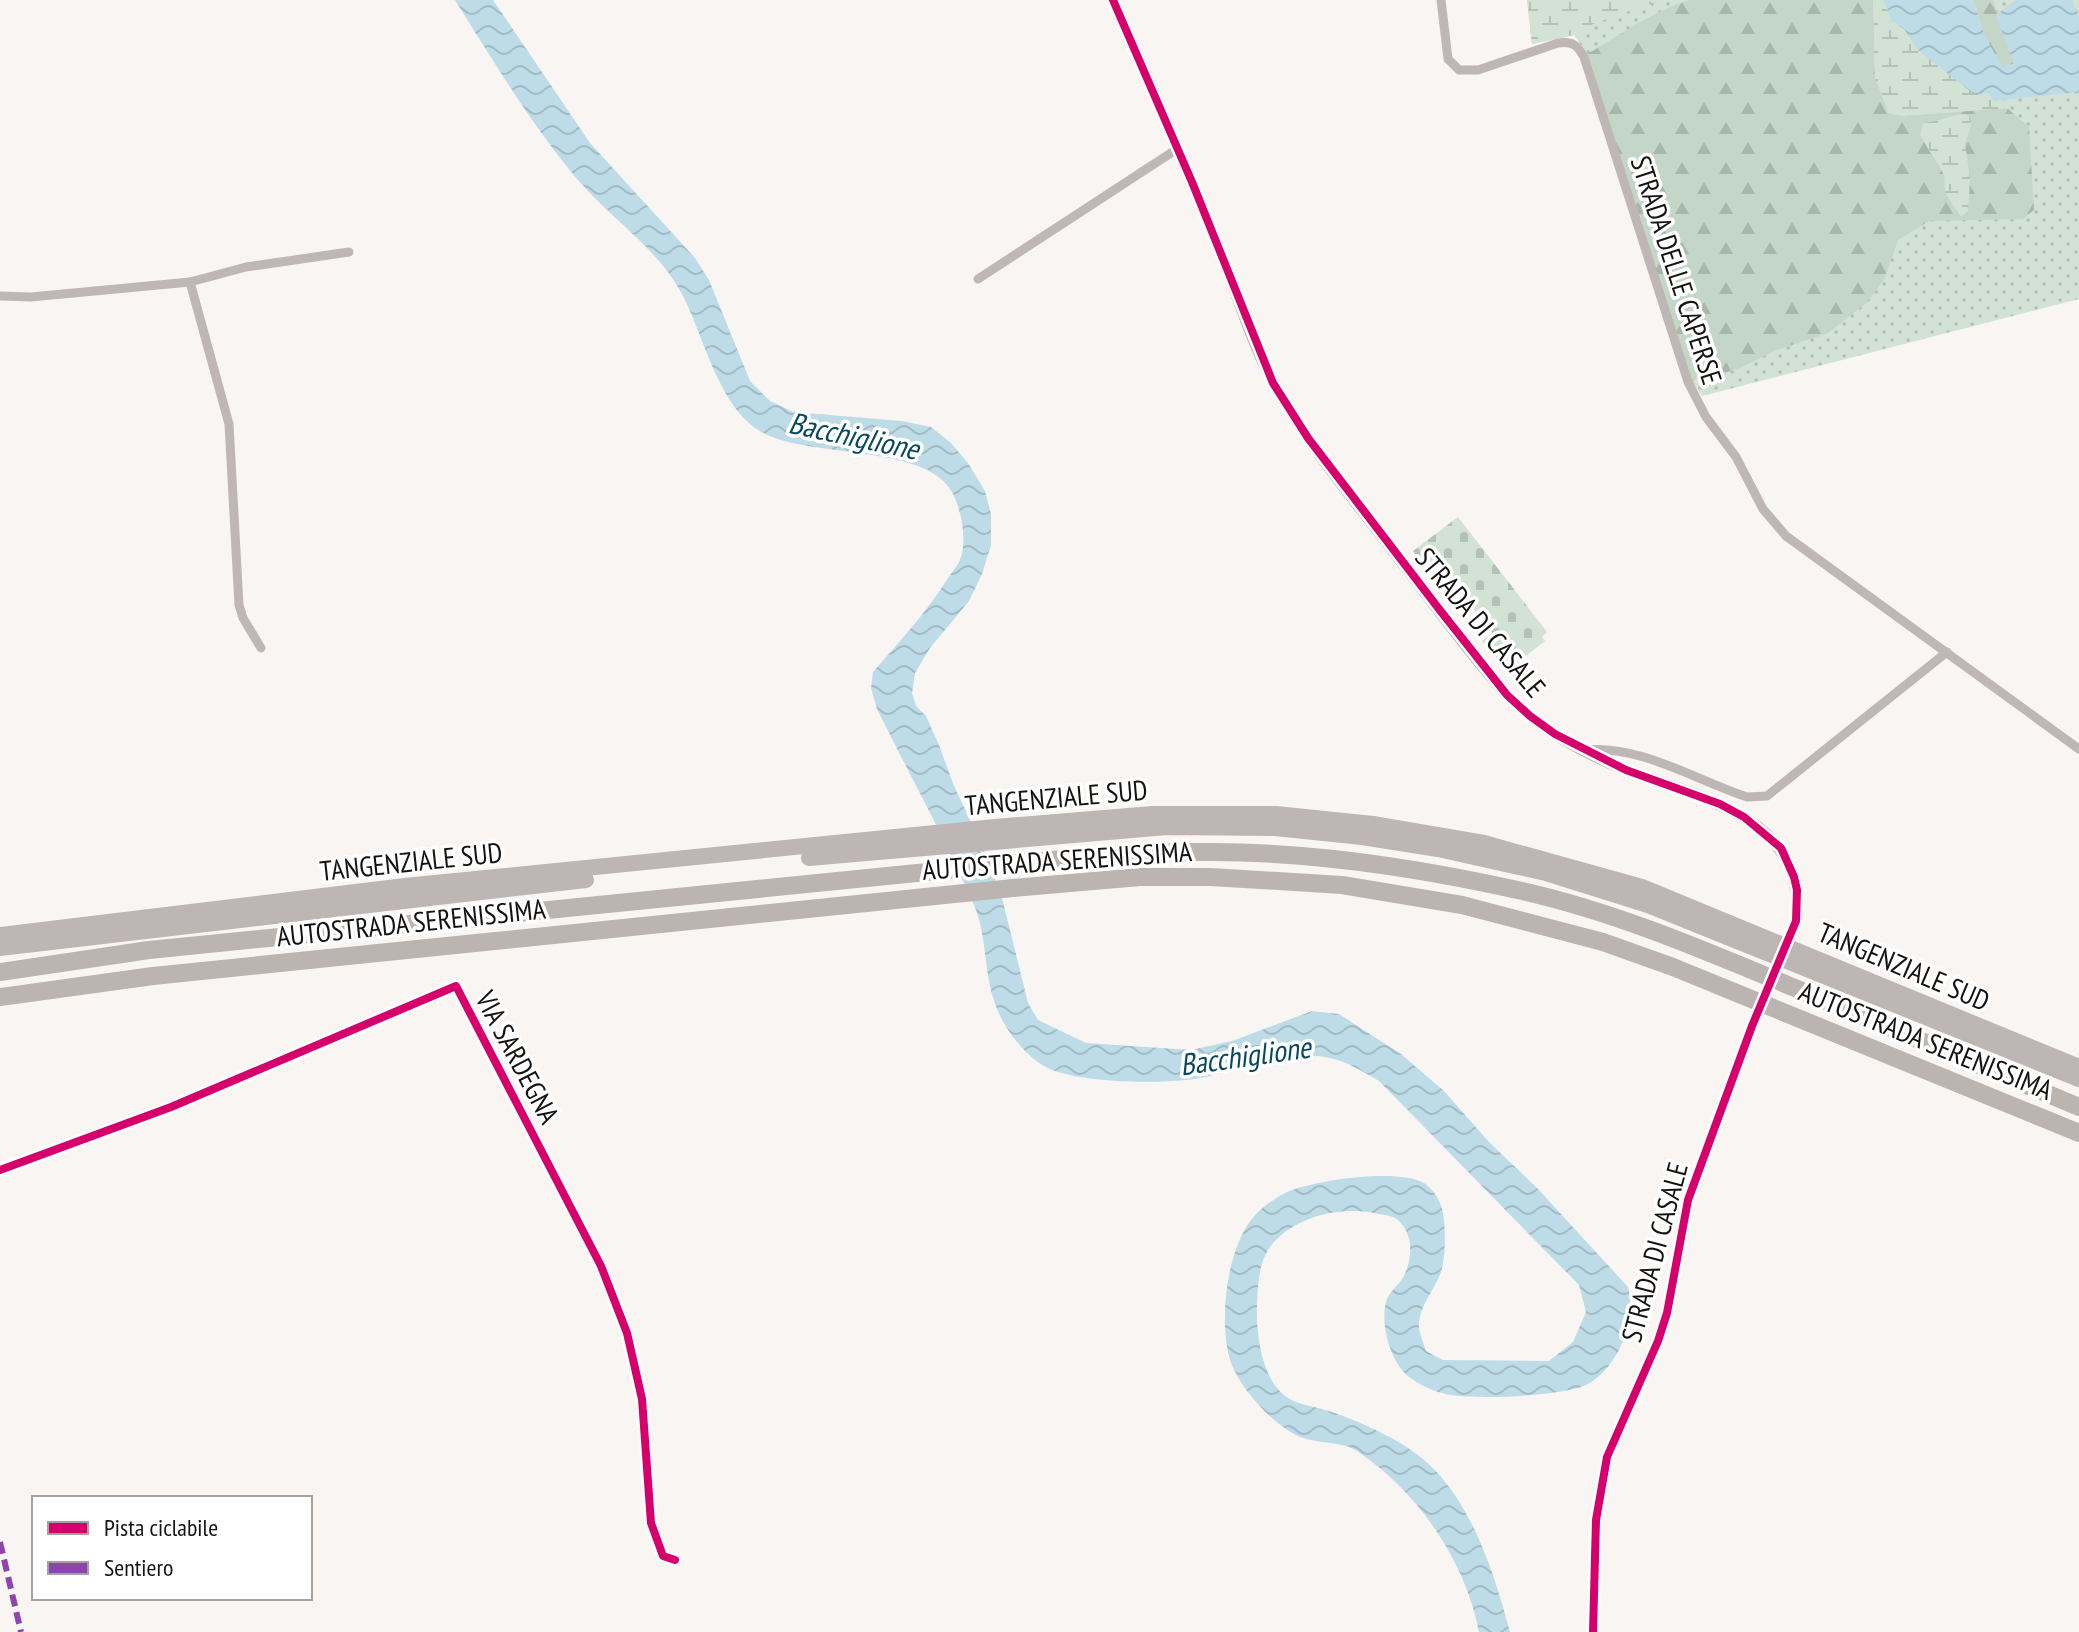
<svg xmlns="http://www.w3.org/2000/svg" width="2079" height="1632" font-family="'PT Sans Narrow',sans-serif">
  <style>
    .grass { fill: url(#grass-dots) }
    .forest { fill: url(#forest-firs) }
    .wetland { fill: url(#wetland-marsh) }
    .cemetery { fill: url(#cemetery-stones) }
    .water { fill: url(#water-waves) }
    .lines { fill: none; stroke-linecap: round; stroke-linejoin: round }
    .minor { stroke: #beb7b6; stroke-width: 9 }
    .tertiary { stroke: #beb7b6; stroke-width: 12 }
    .trunk { stroke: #beb6b4; stroke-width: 16 }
    .motorway { stroke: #bbb4b1; stroke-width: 18 }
    .tertiary-bridge { stroke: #beb7b6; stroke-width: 12 }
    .quiet { stroke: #8e44ad; stroke-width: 6; stroke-dasharray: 12 6; stroke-linecap: butt }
    .cycleway-casing { stroke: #fff; stroke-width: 13 }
    .cycleway { stroke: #d6006c; stroke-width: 8 }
    .labels { text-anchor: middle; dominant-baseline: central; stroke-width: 7; stroke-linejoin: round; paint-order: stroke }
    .street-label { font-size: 28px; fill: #151311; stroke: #fff }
    .water-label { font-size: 30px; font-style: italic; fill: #08495b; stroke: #fff }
  </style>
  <defs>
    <pattern id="grass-dots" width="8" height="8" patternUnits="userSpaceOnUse" patternTransform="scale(2)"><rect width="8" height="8" fill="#d2e2d5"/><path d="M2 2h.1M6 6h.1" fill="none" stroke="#b3c1b6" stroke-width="1.8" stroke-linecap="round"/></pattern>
    <pattern id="forest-firs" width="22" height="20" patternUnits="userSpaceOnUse" patternTransform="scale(2)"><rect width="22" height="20" fill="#c3d6c7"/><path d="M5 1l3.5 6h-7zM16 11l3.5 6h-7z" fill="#a7b7aa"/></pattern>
    <pattern id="wetland-marsh" width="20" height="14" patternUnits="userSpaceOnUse" patternTransform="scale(2)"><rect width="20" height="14" fill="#d2e2d5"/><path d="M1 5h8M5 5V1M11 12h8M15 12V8" fill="none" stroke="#b3c1b6"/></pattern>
    <pattern id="cemetery-stones" width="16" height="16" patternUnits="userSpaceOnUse" patternTransform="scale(2)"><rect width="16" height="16" fill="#d2e2d5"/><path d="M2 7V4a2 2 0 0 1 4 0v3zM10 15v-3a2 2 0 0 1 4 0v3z" fill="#b3c1b6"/></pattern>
    <pattern id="water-waves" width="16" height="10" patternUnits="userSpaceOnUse" patternTransform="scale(2)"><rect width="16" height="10" fill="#bedce7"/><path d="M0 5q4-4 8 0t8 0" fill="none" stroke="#a2bcc5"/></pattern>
  </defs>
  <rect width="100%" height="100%" fill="#f9f5f2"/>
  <path class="grass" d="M1527,0H2079V299L1702,396L1691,380L1587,54L1574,35L1532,44Z"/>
  <g class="forest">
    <path d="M1690,0H1873L1875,77L1902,116L2007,108L2029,127L2034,210L2023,219L1929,221L1898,240L1884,280L1866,303L1828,333L1774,351L1740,368L1711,377L1691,380L1587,54C1621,35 1652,11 1690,0Z"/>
    <path d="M1974,0H1993L2014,64L2001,67L1984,34Z"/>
  </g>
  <g class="wetland">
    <path d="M1527,0H1660L1593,24L1574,35L1532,44Z"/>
    <path d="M1873,0H1883L1892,21L1904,29L1918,50L1988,93L1995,101L2006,100L2007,108L1902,116L1888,113L1875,77Z"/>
    <path d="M1965,114L1970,117L1971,126L1965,143L1970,179L1968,211L1961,217L1945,193L1944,175L1938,164L1920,135L1923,123C1939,122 1949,115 1965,114Z"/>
  </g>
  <path class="cemetery" d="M1458,517L1547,632L1542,637L1545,641L1507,671L1482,641L1492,633L1459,590L1449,597L1413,551Z"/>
  <g class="water">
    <path d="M455,0H493L590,143L695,258L709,280L750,381L770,401L793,412L902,421L931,427L951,443L968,463L985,491L991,514V545L982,574L969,601L930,648L915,673L912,693L916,706L926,716L939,745L954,786L986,854L1003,902L1028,1003L1038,1020L1086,1043L1191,1050L1232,1041L1312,1011L1339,1014L1401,1054L1444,1091L1489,1142L1538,1189L1628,1287C1637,1320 1618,1369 1586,1385C1564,1396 1466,1401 1442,1393C1432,1391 1417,1383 1409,1377C1390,1362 1379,1322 1387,1299C1391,1290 1401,1283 1405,1274C1413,1255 1413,1233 1397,1219C1391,1215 1382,1215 1374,1213C1341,1207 1303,1215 1278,1238C1259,1255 1258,1280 1257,1305C1256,1332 1261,1377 1284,1395C1294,1404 1316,1407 1329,1411C1366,1424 1406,1441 1434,1469C1475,1512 1495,1576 1510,1632H1479C1465,1560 1418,1492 1357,1451C1342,1441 1316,1444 1298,1436C1272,1424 1236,1385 1229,1356C1219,1316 1227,1243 1257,1213C1264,1206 1278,1196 1287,1192C1315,1180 1398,1168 1424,1183C1429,1186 1437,1195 1439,1201C1447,1215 1446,1257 1441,1272C1434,1291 1418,1307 1419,1328C1420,1335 1424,1344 1426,1351L1443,1360L1549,1361L1573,1342L1586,1312L1579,1285L1379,1081C1362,1071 1345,1060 1324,1057C1285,1050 1243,1068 1206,1077C1172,1085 1073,1084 1044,1066C1025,1055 1006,1031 998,1011C983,978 988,937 974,905C945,838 909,774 877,709L871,688L873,672C899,642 927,612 948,578C952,572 959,564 961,557C967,538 961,509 952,492C926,443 805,459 760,431C719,407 704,337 683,296C658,248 613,221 578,180C531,124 494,62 455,0Z"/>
    <path d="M1883,0H1974L1984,34L2002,67L2014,64L1996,15L2016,0H2072L2079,17V92L1994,101L1988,93L1975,95L1918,50L1904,29L1892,21Z"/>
  </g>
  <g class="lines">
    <g class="minor">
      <path d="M1441,0L1448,59L1459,70H1478L1558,43C1573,41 1577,45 1584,57L1688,382L1706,417L1736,457L1763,509L1786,536L2079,749"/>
      <path d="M978,279L1177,149"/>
      <path d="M190,282L229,424L239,605L243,618L261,648"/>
      <path d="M0,296L31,297L190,282L246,267L349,252"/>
      <path d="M1585,750C1642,745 1695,780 1747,797L1767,796L1947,652"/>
      <path d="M0,1170L171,1107L456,986L601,1266L627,1333L642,1399L651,1523L663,1556L675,1560"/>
    </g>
    <g class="tertiary">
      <path d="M1113,0C1151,84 1187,170 1222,256C1238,296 1254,348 1275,385C1309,447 1356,501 1398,557C1434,603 1468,652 1507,695C1539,729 1586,754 1629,771C1703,799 1809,819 1796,921"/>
      <path d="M1593,1632L1596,1520L1607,1457L1658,1341L1667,1313L1688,1200L1752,1026"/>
    </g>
    <g class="trunk">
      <path d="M809,858L1167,827L1275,828L1362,837L1438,849L1546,873L1648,905L2079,1079"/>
      <path d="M0,935L405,886L995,827L1153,814H1276L1373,824L1484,843L1642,887L2079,1067"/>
      <path d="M0,948L586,880"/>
    </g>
    <g class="motorway">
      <path d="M0,972L149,950L1007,864C1075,858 1143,851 1211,852C1316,852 1420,868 1522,891C1616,912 1706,951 1795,988C1890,1028 1984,1067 2079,1107"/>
      <path d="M0,997L153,976L1013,888L1140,877H1211L1342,885L1462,905L1603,942L1673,967L2079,1133"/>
    </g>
    <path class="tertiary-bridge" d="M1752,1026L1796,921"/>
    <path class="quiet" d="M0,1542L21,1632"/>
    <g class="cycleway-casing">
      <g id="cycleway">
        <path d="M1113,0L1192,182L1273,383L1308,438L1439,609L1507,695L1530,716L1555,734L1626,770L1720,804L1744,817L1781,848L1794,877L1797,890L1796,921L1752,1026L1688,1200L1667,1313L1658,1341L1607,1457L1596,1520L1593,1632"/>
        <path d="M0,1170L171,1107L456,986L601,1266L627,1333L642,1399L651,1523L663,1556L675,1560"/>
      </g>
    </g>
    <use href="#cycleway" class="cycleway"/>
  </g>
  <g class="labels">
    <g class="street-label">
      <text transform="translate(1677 270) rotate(72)">STRADA DELLE CAPERSE</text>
      <text transform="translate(1481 622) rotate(50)">STRADA DI CASALE</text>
      <text transform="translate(1056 797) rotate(-5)">TANGENZIALE SUD</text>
      <text transform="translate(1057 860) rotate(-4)">AUTOSTRADA SERENISSIMA</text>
      <text transform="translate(411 861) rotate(-6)">TANGENZIALE SUD</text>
      <text transform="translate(411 922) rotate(-6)">AUTOSTRADA SERENISSIMA</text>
      <text transform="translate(1904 966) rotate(23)">TANGENZIALE SUD</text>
      <text transform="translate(1926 1040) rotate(22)">AUTOSTRADA SERENISSIMA</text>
      <text transform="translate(518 1057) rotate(62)">VIA SARDEGNA</text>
      <text transform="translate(1654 1252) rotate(-75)">STRADA DI CASALE</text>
    </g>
    <g class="water-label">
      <text transform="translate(854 435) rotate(12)">Bacchiglione</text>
      <text transform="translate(1245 1055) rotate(-8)">Bacchiglione</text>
    </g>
  </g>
  <rect x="32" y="1496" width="280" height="104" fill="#ffffff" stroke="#a1a1a0" stroke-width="2"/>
  <rect x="48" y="1522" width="40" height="12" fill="#d6006c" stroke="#a1a1a0" stroke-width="2"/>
  <text x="104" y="1536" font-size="24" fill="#151311">Pista ciclabile</text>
  <rect x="48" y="1562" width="40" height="12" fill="#8e44ad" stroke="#a1a1a0" stroke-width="2"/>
  <text x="104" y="1576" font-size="24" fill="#151311">Sentiero</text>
</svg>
